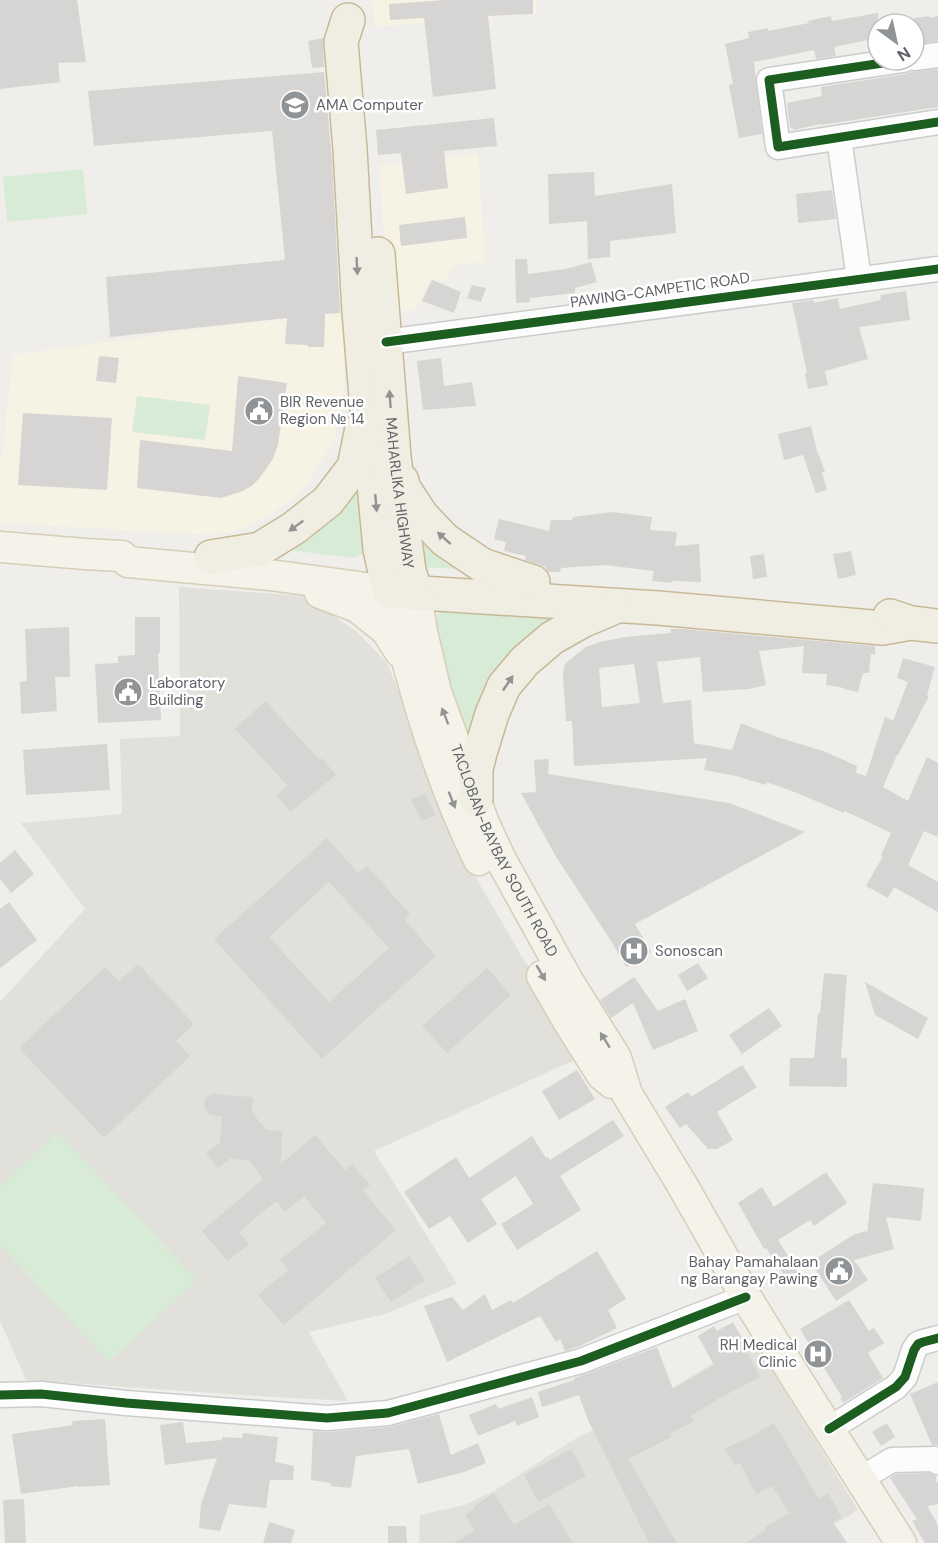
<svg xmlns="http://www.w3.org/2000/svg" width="938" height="1543" font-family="'DM Sans',sans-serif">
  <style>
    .commercial { fill: #f7f3e4 }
    .education { fill: #e2e0da }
    .green { fill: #d8ebd6 }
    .building { fill: #d6d5d3; fill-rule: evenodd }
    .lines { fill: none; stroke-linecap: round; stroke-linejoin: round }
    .minor-casing { stroke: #cbcccc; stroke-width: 27 }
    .major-casing { stroke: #d7ceb8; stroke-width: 33 }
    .highway-casing { stroke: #c8b996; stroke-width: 36 }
    .minor { stroke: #fdfcfc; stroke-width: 24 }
    .major { stroke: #f4f2e9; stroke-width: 30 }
    .highway { stroke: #f0ede3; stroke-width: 33 }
    .cycleway-casing { stroke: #fff; stroke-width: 13 }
    .cycleway { stroke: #1b5e20; stroke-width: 9 }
    .oneway { fill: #929393 }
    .oneway2 { fill: #939595 }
    .labels { text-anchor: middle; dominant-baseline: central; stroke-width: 5; stroke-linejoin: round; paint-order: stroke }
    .poi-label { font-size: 15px; fill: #5f6368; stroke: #fff; text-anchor: start }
    .street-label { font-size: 15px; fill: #5f6368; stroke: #fff }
  </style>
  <rect width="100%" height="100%" fill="#efeeea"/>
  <g class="commercial">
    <path d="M372,0H536L537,13L375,27Z"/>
    <path d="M478,154L485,262L456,264L445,281L431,278L416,310L390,312L379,166Z"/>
    <path d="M345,312L344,383L341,414L334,440L309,481L297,495L272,513L241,530L213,535L0,523V459L2,456L13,355L229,325Z"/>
  </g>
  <g class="education">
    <path d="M179,587L305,596L357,632L387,663L470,868L581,1057L374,1151L457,1284L385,1314L309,1332L348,1401L256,1396L26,1380L0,1321V1002L85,909L21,823L122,814L120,739L180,736Z"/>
    <path d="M753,1339L858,1510L804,1543H419L420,1515L464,1505L494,1491L575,1439L670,1389Z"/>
  </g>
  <g class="green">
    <path d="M83,169L87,214L7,222L3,177Z"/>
    <path d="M137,396L210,405L205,440L132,432Z"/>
    <path d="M360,487L365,553L353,558L288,550C319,533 341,518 360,487Z"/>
    <path d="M408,512L474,569H457L423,567Z"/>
    <path d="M442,608L562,611L469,746L448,684L436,626V618Z"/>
    <path d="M58,1132L197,1280L109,1362L0,1245V1186Z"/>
  </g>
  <g class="building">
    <path d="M0,0H77L86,62L58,63L60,82L0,89Z"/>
    <path d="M444,0H533V14L488,16L496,89L433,97L424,18L390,20L389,4Z"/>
    <path d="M878,13V38L834,47L836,56L816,59L814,50L754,62L762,134L739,138L729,85L733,84L725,44L749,38L748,32L768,28V31L809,23L808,21L831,16L832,21Z"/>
    <path d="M929,16V18L938,16V41L914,44V18Z"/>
    <path d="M323,38L324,67L312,68L308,41Z"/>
    <path d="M938,69V107L821,125V124L793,130V127L790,128L787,103L822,96L821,87L905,74L911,72Z"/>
    <path d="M324,72L332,161L340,313L325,314L324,347H308V345L285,344L287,318L110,337L106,277L285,260L272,131L94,146L88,91Z"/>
    <path d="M494,118L497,146L444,151L448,188L406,194L401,153L378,155L376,130Z"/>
    <path d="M594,172L595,196L672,184L676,233L610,241V257L588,259L587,221L549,224L548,174Z"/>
    <path d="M832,190L836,219L798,223L796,194Z"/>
    <path d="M465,217L467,238L401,246L399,225Z"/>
    <path d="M515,259H527L528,274L566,269L591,262L597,282L575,288V293L530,298V302L516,303Z"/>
    <path d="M432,280L461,292L454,313L422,301Z"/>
    <path d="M472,285L486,288L481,302L467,298Z"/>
    <path d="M906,291L910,320L859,327L868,359L825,371L828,385L808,389L805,373H807L792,303L813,300L814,303L838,298L840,309L881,300L880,295Z"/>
    <path d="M99,356L119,358L116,383L96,381Z"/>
    <path d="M441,358L444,386L472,382L476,406L423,410L417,361Z"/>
    <path d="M238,376L287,383L278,445L273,459L261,476L253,485L243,491L221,498L137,488L140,440L232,451Z"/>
    <path d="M23,413L112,418L107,490L18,485Z"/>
    <path d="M811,426L818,455H819L825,472H822L827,490L816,493L803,455L784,460L778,434Z"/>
    <path d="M613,512L652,517L650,530L677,532L675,546L699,544L701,582L672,581L671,583L652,581L654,571L605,565L561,568L560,572H548L545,567L525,560L526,556L504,551L506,542L494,539L499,519L549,531L551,520H572L573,517Z"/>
    <path d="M851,551L856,575L838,579L833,554Z"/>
    <path d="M764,554L767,577L753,579L750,556Z"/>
    <path d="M135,617H160V653H158L161,720L98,723L95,664L118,663V656L135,655Z"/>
    <path d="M69,627L70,677H55L57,711L21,714L20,682L27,681L25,629Z"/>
    <path d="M671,629H682L875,646V654H871L869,673H863L858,692L844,689V688L826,685L827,674L802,673L804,646L759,651L766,685L749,689L703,692L700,657L657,662L663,703L691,700L694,743L732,750L741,723L777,737L826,752L857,766L856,773L866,776L885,717L893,721L908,682L897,678L903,658L935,667L927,695L929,696L898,755H897L883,787L908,801L927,757L938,763V837L924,831L908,865L938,882V912L894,887L888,898L866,886L883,856L881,855L891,833L845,811L844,813L797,793L767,782L766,785L736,776L704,770L707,758L574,766L572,721H566L563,676L564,667L567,662L586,647L600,642L625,637L670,633ZM634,664L640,703L602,707L599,668Z"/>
    <path d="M265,701L320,760L322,758L336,775L290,812L276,795L288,786L235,729Z"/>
    <path d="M107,744L110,790L26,795L23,750Z"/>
    <path d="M549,759L548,774L729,803L805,832L635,924L651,952L626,967L611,941L555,855L521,793L536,792L534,760Z"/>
    <path d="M425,793L436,815L422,821L411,800Z"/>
    <path d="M327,838L358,873L367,866L410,914L404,919L436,956L322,1059L214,939ZM329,882L389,948L329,1002L269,937Z"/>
    <path d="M15,850L34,874L11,893L0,879V863Z"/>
    <path d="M9,902L37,940L0,968V909Z"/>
    <path d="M698,963L708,978L687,991L678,975Z"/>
    <path d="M138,964L194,1024L176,1041L190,1056L104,1138L19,1048L105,967L119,981Z"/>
    <path d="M487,968L511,995L447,1053L422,1026Z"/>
    <path d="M824,973L847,975L841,1058H847V1087L789,1086L790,1058H814L818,1013H820Z"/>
    <path d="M634,977L658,1011L685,999L698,1031L653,1050L633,1003L611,1018L600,1000Z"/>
    <path d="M865,982L928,1018L918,1039L875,1015Z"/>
    <path d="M769,1008L782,1026L742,1054L729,1035Z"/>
    <path d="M742,1065L757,1087L717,1112L733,1140L717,1149H708L686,1124L680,1128L665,1107L688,1092L691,1097Z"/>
    <path d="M577,1070L595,1099L559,1120L542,1091Z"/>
    <path d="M213,1093L223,1095L253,1097L252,1112L266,1130L282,1131L281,1164L315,1135L345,1170L352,1164L370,1185L363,1191L396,1230L284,1325L258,1295L288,1270L280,1260L326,1223L304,1196L285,1212L276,1201L239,1232L249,1244L228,1261L202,1231L263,1179L250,1161L231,1158L218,1168L206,1153L220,1143L222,1117L210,1115L204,1108L205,1098Z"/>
    <path d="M613,1120L624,1136L560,1176L581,1210L517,1250L501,1224L533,1204L516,1176L481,1199L497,1224L468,1243L450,1216L429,1229L404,1192L456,1157L469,1178L532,1136L546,1158L548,1157L550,1160Z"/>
    <path d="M826,1172L847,1203L814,1226L810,1220L778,1240L801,1277L790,1284L766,1248L764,1249L738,1203L762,1187L774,1207Z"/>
    <path d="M873,1183L924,1188L921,1221L886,1217L894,1249L854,1260L868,1280L836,1301L811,1262L853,1235L866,1231L867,1233Z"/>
    <path d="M597,1251L626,1299L608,1310L617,1328L582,1345L565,1351L560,1339L556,1342L540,1316L447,1362L424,1306L452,1297L463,1310L485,1294L492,1310L511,1300L513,1303Z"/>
    <path d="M409,1256L425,1280L391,1302L375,1278Z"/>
    <path d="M849,1300L869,1331L874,1328L884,1343L868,1353L883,1378L843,1403L840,1398L842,1397L800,1329Z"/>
    <path d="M733,1322L742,1338L740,1340L760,1377L718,1399L691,1416L694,1421L670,1434L672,1437L628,1459L677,1543H649L588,1420L579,1395L542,1407L538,1392L574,1380V1378L586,1374L657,1347L673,1389L714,1365L698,1336L714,1326L717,1331Z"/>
    <path d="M938,1382V1445H932L910,1394Z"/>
    <path d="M532,1397L539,1417L517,1426L515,1421L478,1436L469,1415L496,1404L498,1409Z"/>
    <path d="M439,1414L451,1455L478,1443L486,1463L464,1472L418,1484L409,1449L356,1456L351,1488L331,1486V1483L311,1480L313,1431L328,1432L389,1427Z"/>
    <path d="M105,1419L110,1485L78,1487V1486L21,1494L12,1434L73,1425L72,1421Z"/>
    <path d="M183,1422L186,1443L222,1440V1437L242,1438L243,1433L278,1437L275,1462L294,1466L293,1480H270L266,1508L229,1504L220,1531L199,1528L201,1504L217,1458L165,1465L160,1425Z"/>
    <path d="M774,1423L819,1499L828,1493L842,1517L833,1522L847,1543H745L766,1530L765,1527L789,1513L772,1486L756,1494L740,1463L735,1466L725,1449L742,1440L743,1441Z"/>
    <path d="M887,1423L895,1437L881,1446L872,1432Z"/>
    <path d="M571,1449L586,1476L538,1502L524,1475Z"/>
    <path d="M930,1473L936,1476V1482H938V1504L927,1506L938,1525V1543H925L912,1521L917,1519L890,1478L896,1474Z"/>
    <path d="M494,1493L514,1525L549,1504L573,1543H454L475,1530L465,1515L474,1509L473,1507Z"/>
    <path d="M24,1499L26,1543H5L3,1500Z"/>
    <path d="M269,1522L295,1530L291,1543H263Z"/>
    <path d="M388,1526H406L407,1543H388Z"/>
  </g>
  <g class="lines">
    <g class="minor-casing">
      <g id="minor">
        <path d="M914,58L938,55"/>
        <path d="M903,60L769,80L778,147L938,122"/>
        <path d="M839,138L859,279"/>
        <path d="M386,342L938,269"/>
        <path d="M0,1395L41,1394L126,1403L327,1418L388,1413L581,1361L746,1297"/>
        <path d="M829,1429L896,1387L905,1377L914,1350L918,1344L923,1342L938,1338"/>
        <path d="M860,1479L892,1460L935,1459L938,1462"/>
      </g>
    </g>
    <g class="major-casing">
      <g id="major">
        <path d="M0,547L85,554L122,556L128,562L270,575L389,591C412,683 437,775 479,860"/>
        <path d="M320,593L357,607L386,630L400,652"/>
        <path id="s1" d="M416,593L422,632L436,692L483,821L501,860L568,981L616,1058L627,1094L681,1183L746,1297L798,1381L901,1543"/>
        <path d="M542,976L568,1021L602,1075L612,1083"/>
      </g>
    </g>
    <g class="highway-casing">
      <g id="highway">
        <path d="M348,20L341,42L350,149L359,312L367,409L380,549L389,591L658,608L883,628L911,623"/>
        <path id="s2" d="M378,254L394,457L409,571L416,593"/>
        <path d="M402,481L403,487L422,516L445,540L482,565L533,582"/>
        <path d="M211,557L260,549L294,528L328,501L354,467L362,428"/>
        <path d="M890,616L911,623L938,626"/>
        <path d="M476,799V769L480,753L492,714L504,686L525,661L552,638L582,621L615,607"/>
      </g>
    </g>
    <use href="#minor" class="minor"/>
    <use href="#major" class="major"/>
    <use href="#highway" class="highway"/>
    <g class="cycleway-casing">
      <g id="cycleway">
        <path d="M903,60L769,80L778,147L938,122"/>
        <path d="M386,342L938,269"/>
        <path d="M0,1395L41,1394L126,1403L327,1418L388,1413L581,1361L746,1297"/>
        <path d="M829,1429L896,1387L905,1377L914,1350L918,1344L923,1342L938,1338"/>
      </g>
    </g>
    <use href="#cycleway" class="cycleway"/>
  </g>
  <defs><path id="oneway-solid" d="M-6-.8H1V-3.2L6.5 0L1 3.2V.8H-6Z" transform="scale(1.5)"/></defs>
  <g class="oneway">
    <use href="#oneway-solid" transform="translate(357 266) rotate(87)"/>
    <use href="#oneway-solid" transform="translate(390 399) rotate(-94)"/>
    <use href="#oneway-solid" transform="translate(376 503) rotate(85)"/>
    <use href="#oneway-solid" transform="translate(296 526) rotate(144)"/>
    <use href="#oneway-solid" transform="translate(444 538) rotate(-138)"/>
    <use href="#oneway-solid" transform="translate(508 683) rotate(-56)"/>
  </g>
  <g class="oneway2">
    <use href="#oneway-solid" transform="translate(445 716) rotate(-111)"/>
    <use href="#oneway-solid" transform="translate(452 800) rotate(68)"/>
    <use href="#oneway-solid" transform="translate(541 973) rotate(60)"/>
    <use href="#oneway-solid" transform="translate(605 1040) rotate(-122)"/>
  </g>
  <defs>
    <g id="university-disc" transform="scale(1.5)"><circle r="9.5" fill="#919496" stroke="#fff"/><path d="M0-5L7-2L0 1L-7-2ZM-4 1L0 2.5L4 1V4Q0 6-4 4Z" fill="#fff"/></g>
    <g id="civic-disc" transform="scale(1.5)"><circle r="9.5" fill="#919496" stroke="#fff"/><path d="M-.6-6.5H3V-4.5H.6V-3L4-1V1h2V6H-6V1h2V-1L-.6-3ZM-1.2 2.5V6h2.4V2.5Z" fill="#fff"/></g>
    <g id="hospital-disc" transform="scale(1.5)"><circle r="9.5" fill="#919496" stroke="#fff"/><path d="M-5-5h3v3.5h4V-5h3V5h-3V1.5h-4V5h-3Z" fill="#fff"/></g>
  </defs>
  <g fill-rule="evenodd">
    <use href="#university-disc" x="295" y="105"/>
    <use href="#civic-disc" x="259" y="411"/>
    <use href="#civic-disc" x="128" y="692"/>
    <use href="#hospital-disc" x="634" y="951"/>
    <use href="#civic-disc" x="839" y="1271"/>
    <use href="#hospital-disc" x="818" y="1354"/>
  </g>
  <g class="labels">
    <g class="poi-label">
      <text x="316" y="105">AMA Computer</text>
      <text x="280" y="402">BIR Revenue<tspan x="280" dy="17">Region № 14</tspan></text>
      <text x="149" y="683">Laboratory<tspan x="149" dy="17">Building</tspan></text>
      <text x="655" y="951">Sonoscan</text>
      <text x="818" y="1262" text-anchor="end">Bahay Pamahalaan<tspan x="818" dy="17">ng Barangay Pawing</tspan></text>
      <text x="797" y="1345" text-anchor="end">RH Medical<tspan x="797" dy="17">Clinic</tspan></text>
    </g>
    <g class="street-label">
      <text transform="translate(660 290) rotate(-8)">PAWING-CAMPETIC ROAD</text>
      <text stroke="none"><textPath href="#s2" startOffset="240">MAHARLIKA HIGHWAY</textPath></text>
      <text stroke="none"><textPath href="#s1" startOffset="274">TACLOBAN-BAYBAY SOUTH ROAD</textPath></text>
    </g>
  </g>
  <g transform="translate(896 42) rotate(147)"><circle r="28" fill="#ffffff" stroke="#bfc1c3" stroke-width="1.5"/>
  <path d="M0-4.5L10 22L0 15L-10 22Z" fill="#919496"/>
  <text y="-9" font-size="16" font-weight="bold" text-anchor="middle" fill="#5f6368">N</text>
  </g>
</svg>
